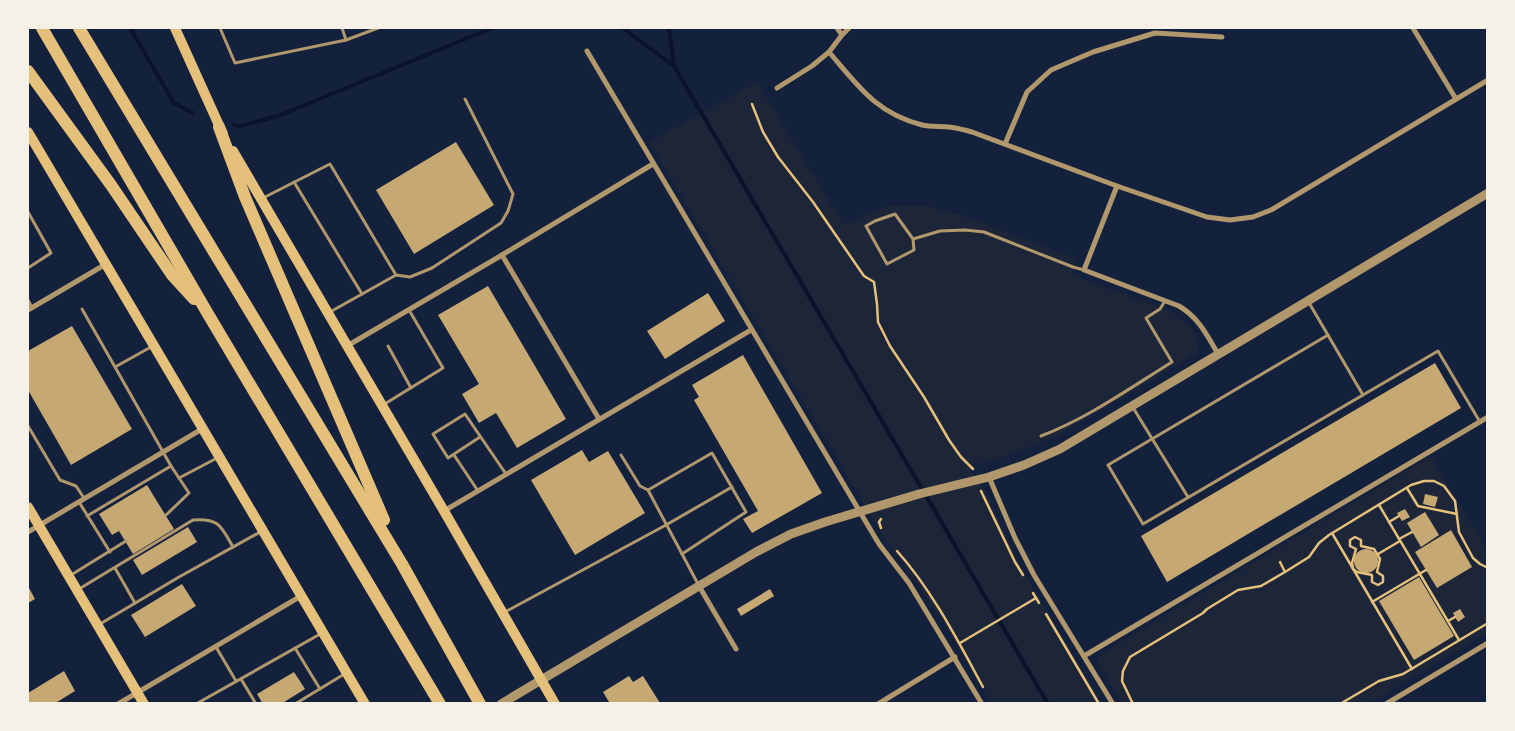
<svg xmlns="http://www.w3.org/2000/svg" width="1515" height="731" font-family="'Public Sans',sans-serif">
  <style>
    .green { fill: #1d2539 }
    .lines { fill: none; stroke-linecap: round; stroke-linejoin: round }
    .stream { stroke: #0b132b; stroke-width: 4 }
    .building { fill: #c6a872 }
    .path { stroke: #e5c07b; stroke-width: 2.5 }
    .service { stroke: #b1986c; stroke-width: 3 }
    .minor { stroke: #b1986c; stroke-width: 5 }
    .tertiary { stroke: #b1986c; stroke-width: 9 }
    .secondary { stroke: #e5c07b; stroke-width: 10 }
    .motorway { stroke: #e5c07b; stroke-width: 12 }
  </style>
  <rect width="100%" height="100%" fill="#14213d"/>
  <g class="green">
    <path d="M757,82L844,225L870,212L891,206H928L964,216L1077,259L1071,274L1176,314L1191,327L1201,342L1197,344V353L1057,436L999,459L968,467L986,493L1022,570L1102,703H991L944,623L883,536L649,142Z"/>
    <path d="M1431,456L1487,550V633L1370,703H1121L1099,666L1098,660L1101,654Z"/>
  </g>
  <g class="lines">
    <g class="stream">
      <path d="M130,28L174,103L193,113"/>
      <path d="M623,28L674,66"/>
      <path d="M669,28L674,66L1048,704"/>
      <path d="M234,125L240,126L278,116L492,28"/>
    </g>
  </g>
  <g class="building">
    <path d="M456,142L494,205L414,254L376,190Z"/>
    <path d="M488,286L566,419L517,448L496,413L479,423L462,394L479,384L438,315Z"/>
    <path d="M708,293L725,321L665,359L647,331Z"/>
    <path d="M72,326L132,429L71,465L28,390V351Z"/>
    <path d="M743,355L822,493L752,533L743,519L758,511L694,400L699,397L692,385Z"/>
    <path d="M1435,363L1461,408L1167,582L1141,536Z"/>
    <path d="M582,450L589,462L608,451L645,513L575,555L531,480Z"/>
    <path d="M147,485L174,529L133,554L119,531L112,535L99,514Z"/>
    <path d="M1425,494L1438,497L1435,507L1423,504Z"/>
    <path d="M1405,509L1410,517L1402,521L1397,513Z"/>
    <path d="M1425,512L1439,535L1421,547L1407,523Z"/>
    <path d="M188,527L197,542L142,575L133,560Z"/>
    <path d="M1451,530L1472,567L1437,588L1415,552Z"/>
    <circle cx="1366" cy="561" r="12"/>
    <path d="M1419,577L1454,636L1414,660L1379,601Z"/>
    <path d="M182,584L196,606L145,637L131,615Z"/>
    <path d="M28,586L35,599L28,603Z"/>
    <path d="M770,589L774,596L741,616L737,609Z"/>
    <path d="M1460,609L1465,617L1458,622L1453,613Z"/>
    <path d="M64,671L75,691L54,704H28V693Z"/>
    <path d="M294,672L305,689L281,704H263L257,694Z"/>
    <path d="M629,676L633,682L643,676L660,703L605,704L609,702L603,692Z"/>
  </g>
  <g class="lines">
    <g class="path">
      <path d="M752,104L763,132L778,157L813,202L864,276L874,282L877,304L878,322L890,346L924,397L949,440L961,457L973,469"/>
      <path d="M1407,488L1418,506L1457,514"/>
      <path d="M981,491L1015,562L1023,575"/>
      <path d="M1379,505L1459,640"/>
      <path d="M1389,522L1399,516"/>
      <path d="M881,528L879,522L881,519"/>
      <path d="M1332,533L1412,669"/>
      <path d="M1355,537L1361,540V546L1374,549L1380,559L1377,572L1383,576V582L1378,585L1372,582V575L1357,572L1353,569L1352,563L1356,549L1350,546V540Z"/>
      <path d="M1399,539L1412,532"/>
      <path d="M897,551C932,590 958,641 983,687"/>
      <path d="M1378,554L1400,541"/>
      <path d="M1280,562L1285,572"/>
      <path d="M1033,593L1039,603"/>
      <path d="M1372,602L1426,570"/>
      <path d="M1046,614L1099,704"/>
      <path d="M1448,621L1455,617"/>
      <path d="M960,643L1036,598"/>
      <path d="M1133,704L1122,681L1123,671L1130,657L1203,613L1207,609L1238,590L1261,586L1285,572L1309,557L1319,543L1329,535L1411,485L1424,481H1434L1444,486L1455,501L1459,532L1473,558L1480,564L1488,568"/>
      <path d="M1340,704L1379,681L1403,674L1488,623"/>
    </g>
    <g class="service">
      <path d="M220,28L235,63L346,40L378,28"/>
      <path d="M342,28L346,40"/>
      <path d="M294,182L362,294"/>
      <path d="M263,198L330,164L396,275L330,312"/>
      <path d="M28,212L51,253L28,268"/>
      <path d="M913,239L914,250L887,264L866,226L875,221L895,214L913,239L940,231L965,230L984,232L1073,267L1084,270"/>
      <path d="M396,275L410,277L432,268L501,223L508,211L513,194L465,99"/>
      <path d="M28,300L32,308"/>
      <path d="M1308,301L1363,395"/>
      <path d="M82,309L115,367"/>
      <path d="M1328,335L1108,465L1143,524L1438,351L1480,422"/>
      <path d="M388,346L411,388"/>
      <path d="M151,347L115,367L171,466L189,493L166,515"/>
      <path d="M383,405L443,368L409,310"/>
      <path d="M1132,406L1188,497"/>
      <path d="M28,426L60,480L76,486L84,498"/>
      <path d="M1041,436C1088,418 1130,388 1172,362L1146,318L1160,309L1165,301"/>
      <path d="M480,437L448,458L433,434L465,414L506,474"/>
      <path d="M454,455L478,491"/>
      <path d="M621,455L640,486L648,490L698,584"/>
      <path d="M179,478L219,457"/>
      <path d="M648,490L712,453L746,512L682,554"/>
      <path d="M79,502L110,552"/>
      <path d="M87,516L171,466"/>
      <path d="M115,568L135,603"/>
      <path d="M71,575L126,541"/>
      <path d="M79,589L193,520C219,518 221,526 233,547"/>
      <path d="M505,612L666,525L732,487"/>
      <path d="M100,624L179,577L262,531"/>
      <path d="M216,647L236,681"/>
      <path d="M295,648L320,689"/>
      <path d="M241,679L256,704"/>
      <path d="M196,704L322,633"/>
      <path d="M295,704L346,673"/>
    </g>
    <g class="minor">
      <path d="M837,28L842,35L849,28"/>
      <path d="M1413,28L1456,99"/>
      <path d="M587,51L860,512L879,544L909,583L982,704"/>
      <path d="M829,52C858,86 876,113 922,125C931,127 940,126 949,127C957,128 965,130 972,132L1117,186L1207,217L1230,220L1253,217L1271,210L1488,80"/>
      <path d="M777,88L812,66L829,52L842,35"/>
      <path d="M1005,144L1027,92L1051,70L1093,52L1155,33L1222,37"/>
      <path d="M1117,186L1084,270L1179,306C1199,318 1207,335 1218,354"/>
      <path d="M502,255L599,419"/>
      <path d="M28,310L106,264"/>
      <path d="M347,346L502,255L653,164"/>
      <path d="M989,477L1015,538L1034,575L1113,704"/>
      <path d="M444,511L751,330"/>
      <path d="M28,532L202,429"/>
      <path d="M699,586L736,649"/>
      <path d="M1084,656L1488,417"/>
      <path d="M118,704L301,596"/>
      <path d="M878,704L955,657"/>
      <path d="M1386,704L1488,643"/>
    </g>
    <path class="tertiary" d="M501,704L756,552L791,534L825,522L919,494L989,477L1024,465L1060,449L1488,193"/>
    <g class="secondary">
      <path d="M175,28L223,134"/>
      <path d="M28,132L365,704"/>
      <path d="M233,151L444,511L555,704"/>
      <path d="M28,507L144,704"/>
    </g>
    <g class="motorway">
      <path d="M42,28L208,314L440,704"/>
      <path d="M79,28L402,564L480,704"/>
      <path d="M28,71L111,185L172,275L194,299"/>
      <path d="M219,127L245,197L384,520"/>
    </g>
  </g>
  <rect width="1515" height="731" fill="none" stroke="#f6f1e7" stroke-width="58"/>
</svg>
